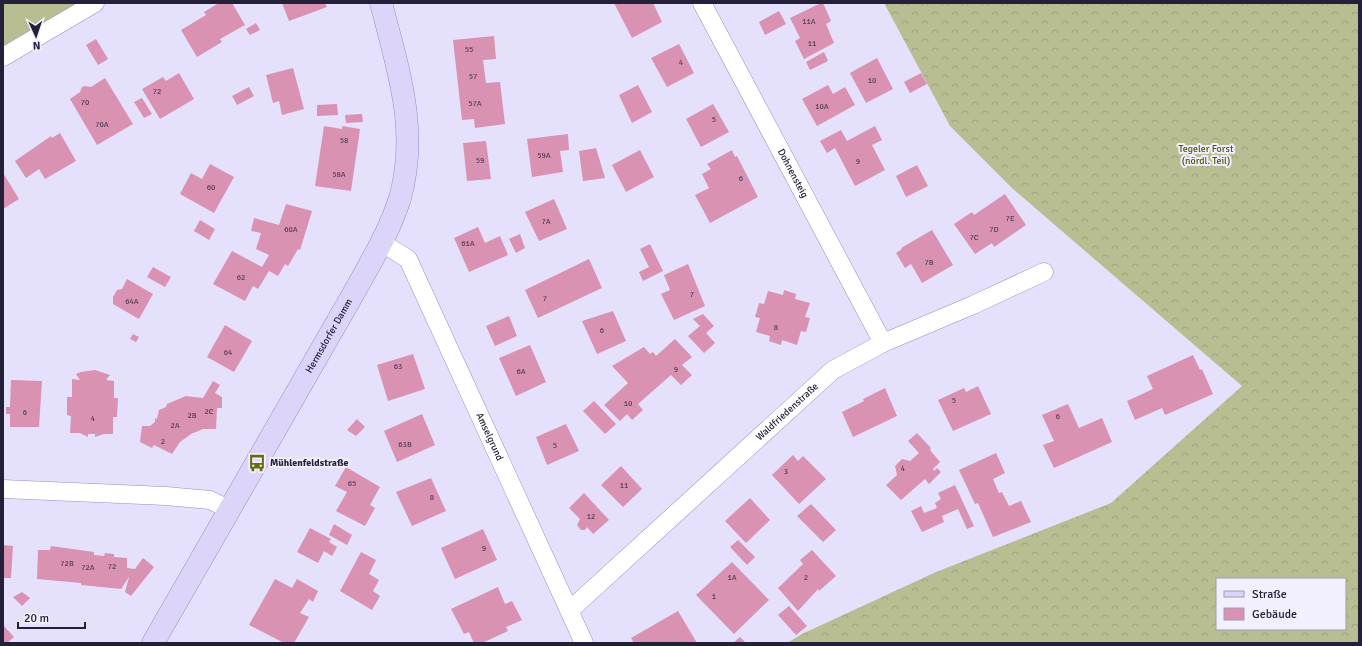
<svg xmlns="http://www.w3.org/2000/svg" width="1362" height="646" font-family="Signika,sans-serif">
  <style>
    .green { fill: #b9bd92 }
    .forest { fill: url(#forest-crowns); fill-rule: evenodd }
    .building { fill: #d992b1 }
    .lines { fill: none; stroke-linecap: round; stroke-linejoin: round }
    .minor-casing { stroke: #978bcc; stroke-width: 19 }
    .secondary-casing { stroke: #978bcc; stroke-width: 23 }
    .minor { stroke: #fff; stroke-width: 18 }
    .secondary { stroke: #ddd4f9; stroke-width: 22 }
    .labels { text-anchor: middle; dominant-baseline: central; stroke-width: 4; stroke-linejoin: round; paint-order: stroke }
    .number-label { font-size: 8px; fill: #523c58 }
    .park-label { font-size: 10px; fill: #515303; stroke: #f2f0fe }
    .street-label { font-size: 10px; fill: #25203a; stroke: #f2f0fe }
    .poi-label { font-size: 10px; font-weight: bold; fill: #25203a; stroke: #f2f0fe; text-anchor: start }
  </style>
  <defs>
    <pattern id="forest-crowns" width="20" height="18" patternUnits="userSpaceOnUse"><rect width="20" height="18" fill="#b9bd92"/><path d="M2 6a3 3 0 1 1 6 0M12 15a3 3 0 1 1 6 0" fill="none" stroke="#9fa27f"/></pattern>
  </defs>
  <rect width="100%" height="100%" fill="#e5e1fd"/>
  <path class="green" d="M3,3H80L3,50Z"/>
  <path class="forest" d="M884,3H1359V643H787L802,634L936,572L1111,503L1242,386L1013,189L950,126ZM1217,579H1345V629H1217Z"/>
  <g class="building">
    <path d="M219,3H232L245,25L220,39L222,42L197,57L181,30L206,15L204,12Z"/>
    <path d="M282,3H325L327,7L289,21Z"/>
    <path d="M614,3H653L662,22L632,38Z"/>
    <path d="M821,3H823L831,21L826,24L834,43L804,59L795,41L800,38L790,18Z"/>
    <path d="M779,11L786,24L765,35L759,22Z"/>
    <path d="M256,23L260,30L250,35L246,29Z"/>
    <path d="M494,36L496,59L483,60L486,83L500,82L505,124L475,128L474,119L462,120L453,40Z"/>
    <path d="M96,39L108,59L98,65L86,45Z"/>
    <path d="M679,44L694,73L667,87L651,58Z"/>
    <path d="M824,52L828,61L810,70L806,62Z"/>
    <path d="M877,58L893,89L866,103L850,73Z"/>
    <path d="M293,68L304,109L282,115L279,101L273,103L266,75Z"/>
    <path d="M179,73L194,99L160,119L142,89L163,77L166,81Z"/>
    <path d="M921,73L927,84L910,93L904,82Z"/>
    <path d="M105,78L133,124L97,145L70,99L80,92L82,87L85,86L91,87Z"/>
    <path d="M638,85L652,112L632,123L619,95Z"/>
    <path d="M828,85L833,94L845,87L855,105L817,126L802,99Z"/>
    <path d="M249,87L254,96L237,105L232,96Z"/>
    <path d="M142,98L152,114L144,118L134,102Z"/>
    <path d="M337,104L338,115L317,116V105Z"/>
    <path d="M713,104L729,132L701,147L686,119Z"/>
    <path d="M362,114L363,122L346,123L345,115Z"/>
    <path d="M324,126L342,129V126L360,129L351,191L315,186Z"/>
    <path d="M875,126L882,140L872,145L885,170L855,186L835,148L827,153L820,141L841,130L847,141Z"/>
    <path d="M60,133L76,161L45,179L39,169L26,178L15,161L51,136L52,138Z"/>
    <path d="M568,134L569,150L560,151L563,172L532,177L527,139Z"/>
    <path d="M486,141L491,179L467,181L463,143Z"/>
    <path d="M596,148L605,178L583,181L579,151Z"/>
    <path d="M640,150L654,177L626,192L612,165Z"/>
    <path d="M732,150L735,157L737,156L758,197L710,223L695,195L709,188L702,174L711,169L707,164Z"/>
    <path d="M210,164L234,177L214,213L180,194L191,173L202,179Z"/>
    <path d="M917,165L928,186L906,197L896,176Z"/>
    <path d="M3,173L19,199L3,209Z"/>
    <path d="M1005,194L1026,225L994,247L992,243L975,254L954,224L972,212L974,215Z"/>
    <path d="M554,199L567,229L539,241L525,212Z"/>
    <path d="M286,204L312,211L300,250L298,249L288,266L285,264L278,276L269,271L258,289L253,286L245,301L213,284L232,251L262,267L269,255L256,249L261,233L251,231L254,218L279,225Z"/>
    <path d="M200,220L215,229L209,240L194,231Z"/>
    <path d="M478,227L485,243L500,236L508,255L469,272L454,238Z"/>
    <path d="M932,230L953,265L922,283L911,264L905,268L896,253L902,249L901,248Z"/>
    <path d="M520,234L525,248L516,253L509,239Z"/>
    <path d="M650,244L663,271L643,281L639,272L649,267L640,249Z"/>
    <path d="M589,259L602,288L538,318L525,290Z"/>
    <path d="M688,264L705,306L674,320L661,294L670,290L664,275Z"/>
    <path d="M153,267L171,277L165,287L147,277Z"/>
    <path d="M127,279L153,294L139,319L113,304V297L117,290L122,289Z"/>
    <path d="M784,290L796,294L795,299L810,303L805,317L810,318L806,332L801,331L797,345L782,340L781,345L769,341L770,336L756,332L760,318L755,317L759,303L764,304L768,291L783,295Z"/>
    <path d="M613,311L626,341L597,354L582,321Z"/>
    <path d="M703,314L714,326L706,333L715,343L704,353L688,336L700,326L693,319Z"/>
    <path d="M509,316L517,336L495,346L486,326Z"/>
    <path d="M225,325L252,341L234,372L207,357Z"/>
    <path d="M133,334L139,337L136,342L130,339Z"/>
    <path d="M675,339L692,357L682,365L692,375L681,385L671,375L638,404L643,410L632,420L627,414L620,421L604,405L628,383L612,366L644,347L650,354L653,352L656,356Z"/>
    <path d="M530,345L546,382L516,396L499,358Z"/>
    <path d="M413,354L425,389L388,401L377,365Z"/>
    <path d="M1193,355L1200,370L1202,369L1213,394L1165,415L1162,408L1135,420L1127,401L1153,389L1147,376Z"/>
    <path d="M95,370L110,375L106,380L114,381V398H118L117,417H113V434H104L95,437V434H88V437L80,433H70L71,416L67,415V397H72V379L80,380L76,374L81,372Z"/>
    <path d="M11,380L42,381L39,427H10V414H6V407H10Z"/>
    <path d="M213,381L220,385L215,393L222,397V408H217L216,429H203L191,434L180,442L172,454L154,445L152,448L140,442L142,426H150L155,422V418L157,419L159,410L166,407L167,404L186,396L203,398Z"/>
    <path d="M978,386L991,414L953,431L938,400L964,388L966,392Z"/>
    <path d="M885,388L897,416L853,437L842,412L864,401L863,399Z"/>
    <path d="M594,401L616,424L605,434L583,411Z"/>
    <path d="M1068,404L1079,428L1102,418L1112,442L1054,468L1043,445L1054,441L1042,415Z"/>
    <path d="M422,414L435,445L397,462L384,431Z"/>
    <path d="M357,419L365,427L356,436L347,430Z"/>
    <path d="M566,424L579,451L547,465L536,437Z"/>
    <path d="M917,433L931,448L930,450L940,462L933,469L934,471L937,468L941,472L929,484L925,479L901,500L886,485L897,475L895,466L902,459L910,461L919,453L908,441Z"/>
    <path d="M996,453L1005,473L993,479L999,493L1002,492L1009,506L1021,501L1031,522L993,537L978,503L975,504L959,470Z"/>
    <path d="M793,455L798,461L803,456L826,479L799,504L772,475Z"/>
    <path d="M621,466L642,489L623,507L601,485Z"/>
    <path d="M346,467L380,487L370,505L375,508L365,526L336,511L347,492L335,486Z"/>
    <path d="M431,478L446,511L412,526L396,492Z"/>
    <path d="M955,485L974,526L967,529L958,509L942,516L944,522L922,532L911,511L921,506L924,513L937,508L935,503L941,499L938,493Z"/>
    <path d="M584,493L609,520L593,534L587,527L585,530H581L577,525L580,519L569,508Z"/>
    <path d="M750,498L770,520L746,543L725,521Z"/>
    <path d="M811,504L836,530L823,542L797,516Z"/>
    <path d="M334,524L352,535L347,545L329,535Z"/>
    <path d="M310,528L331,539L329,542L337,547L332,556L324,551L318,563L297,552Z"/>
    <path d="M483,529L497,560L455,579L441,548Z"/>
    <path d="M738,540L755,557L747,565L730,547Z"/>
    <path d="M3,545L13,546L11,578H3Z"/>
    <path d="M51,546L94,552V555L104,556L105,553L114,554V557L127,558V568L135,569L143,558L154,567L131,596L125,592L129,577L121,589L81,585V583L37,579L38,550H50Z"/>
    <path d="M812,550L836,576L819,591L818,589L798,611L778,588L803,564L800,560Z"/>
    <path d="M361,552L376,560L369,574L379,580L373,591L380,596L372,610L340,591Z"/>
    <path d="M732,562L769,600L734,634L696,595Z"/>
    <path d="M275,579L292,588L297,579L318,591L313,602L309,599L300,613L309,617L294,643H284L249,625Z"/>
    <path d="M498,587L505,604L512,601L522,620L506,627L508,631L482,643H474L469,632L464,634L451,609Z"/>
    <path d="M22,592L30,598L22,606L13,597Z"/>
    <path d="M789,606L807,626L796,635L778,615Z"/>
    <path d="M678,611L697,643H634L631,638Z"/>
    <path d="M3,625L14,637L7,643H3Z"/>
    <path d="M740,637L746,643H733Z"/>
  </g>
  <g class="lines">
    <g class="minor-casing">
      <g id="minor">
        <path id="s1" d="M702,3L883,343"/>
        <path d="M3,57L95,3"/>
        <path id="s2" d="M382,243L408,259L584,643"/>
        <path d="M3,489L166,496L210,500L230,510"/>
        <path id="s3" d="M570,610L833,370L883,343L973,305L1044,272"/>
      </g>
    </g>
    <g class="secondary-casing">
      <g id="secondary">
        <path id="s4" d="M153,643L356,289C372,260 390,230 400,198C419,130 398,69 381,3"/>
      </g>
    </g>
    <use href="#minor" class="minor"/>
    <use href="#secondary" class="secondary"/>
  </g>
  <defs>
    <g id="bus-bare" transform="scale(1.38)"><path d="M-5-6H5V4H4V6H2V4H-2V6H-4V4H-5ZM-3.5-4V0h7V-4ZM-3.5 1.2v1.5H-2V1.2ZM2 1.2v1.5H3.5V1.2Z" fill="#686b0d" stroke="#f2f0fe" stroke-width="2.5" paint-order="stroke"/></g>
  </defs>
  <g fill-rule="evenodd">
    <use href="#bus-bare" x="257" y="463"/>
  </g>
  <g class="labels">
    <g class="number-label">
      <text x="809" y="21">11A</text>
      <text x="812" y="43">11</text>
      <text x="469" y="49">55</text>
      <text x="681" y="62">4</text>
      <text x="473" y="76">57</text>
      <text x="872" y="80">10</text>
      <text x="157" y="91">72</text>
      <text x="85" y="102">70</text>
      <text x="475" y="103">57A</text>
      <text x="822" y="106">10A</text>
      <text x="714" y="119">5</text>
      <text x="102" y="124">70A</text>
      <text x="344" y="140">58</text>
      <text x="544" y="155">59A</text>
      <text x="480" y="160">59</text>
      <text x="858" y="161">9</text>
      <text x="339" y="174">58A</text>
      <text x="741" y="178">6</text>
      <text x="211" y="187">60</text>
      <text x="1010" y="218">7E</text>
      <text x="546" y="221">7A</text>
      <text x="291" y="229">60A</text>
      <text x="994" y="229">7D</text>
      <text x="974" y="237">7C</text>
      <text x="468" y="243">61A</text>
      <text x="929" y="262">7B</text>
      <text x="241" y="277">62</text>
      <text x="692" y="294">7</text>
      <text x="545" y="298">7</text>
      <text x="132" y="301">64A</text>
      <text x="776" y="327">8</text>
      <text x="602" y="330">6</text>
      <text x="228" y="352">64</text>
      <text x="398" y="366">63</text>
      <text x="676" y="369">9</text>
      <text x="521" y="371">6A</text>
      <text x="954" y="400">5</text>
      <text x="628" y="403">10</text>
      <text x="209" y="411">2C</text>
      <text x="25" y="412">6</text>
      <text x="192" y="415">2B</text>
      <text x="1058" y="416">6</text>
      <text x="93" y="418">4</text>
      <text x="175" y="425">2A</text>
      <text x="163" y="441">2</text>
      <text x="405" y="444">63B</text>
      <text x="555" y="445">5</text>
      <text x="903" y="468">4</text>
      <text x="786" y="471">3</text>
      <text x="352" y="483">65</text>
      <text x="624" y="485">11</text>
      <text x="432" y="497">8</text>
      <text x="591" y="516">12</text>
      <text x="484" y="548">9</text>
      <text x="67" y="563">72B</text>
      <text x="112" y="566">72</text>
      <text x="88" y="567">72A</text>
      <text x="732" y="577">1A</text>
      <text x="806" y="577">2</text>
      <text x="714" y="596">1</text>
    </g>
    <g class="park-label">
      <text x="1206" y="149">Tegeler Forst<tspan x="1206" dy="12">(nördl. Teil)</tspan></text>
    </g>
    <g class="street-label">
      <text stroke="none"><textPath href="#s1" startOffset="193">Dohnensteig</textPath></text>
      <text stroke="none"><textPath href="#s4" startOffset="354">Hermsdorfer Damm</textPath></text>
      <text stroke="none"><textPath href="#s3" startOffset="294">Waldfriedenstraße</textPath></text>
      <text stroke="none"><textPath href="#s2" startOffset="226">Amselgrund</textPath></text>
    </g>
    <g class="poi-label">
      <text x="270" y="463">Mühlenfeldstraße</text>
    </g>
  </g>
  <rect width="1362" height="646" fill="none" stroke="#25203a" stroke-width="8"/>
  <rect x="1216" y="578" width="130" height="52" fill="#f2f0fe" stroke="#a09db0"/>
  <rect x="1224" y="591" width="20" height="6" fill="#ddd4f9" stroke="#a09db0"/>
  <text x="1252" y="598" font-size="12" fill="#25203a">Straße</text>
  <rect x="1224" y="608" width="20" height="12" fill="#d992b1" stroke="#a09db0"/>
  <text x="1252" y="618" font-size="12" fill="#25203a">Gebäude</text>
  <g transform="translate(36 36) rotate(177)" stroke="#f2f0fe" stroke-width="3" paint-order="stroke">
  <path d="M0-3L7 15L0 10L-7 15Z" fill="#25203a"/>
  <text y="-6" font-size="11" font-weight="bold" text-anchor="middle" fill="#25203a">N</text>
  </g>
  <path d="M18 622v6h67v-6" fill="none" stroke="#25203a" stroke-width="2"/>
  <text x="24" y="622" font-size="12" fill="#25203a" stroke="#f2f0fe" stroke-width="3" paint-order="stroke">20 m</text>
</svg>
